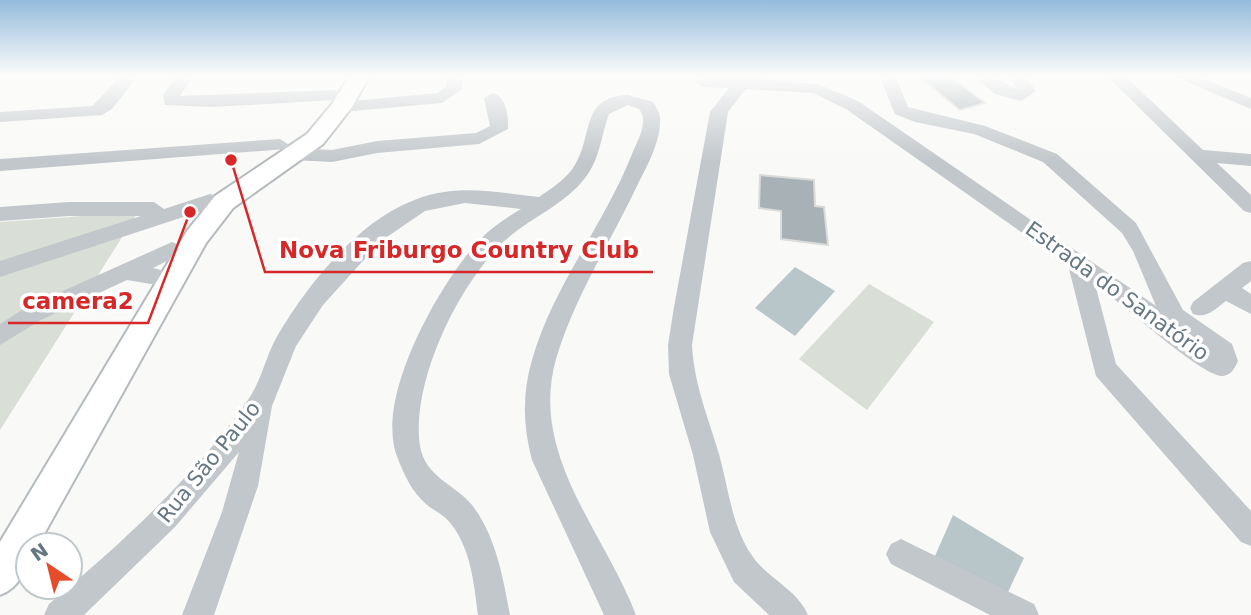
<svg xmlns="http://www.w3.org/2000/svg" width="1251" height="615" font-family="'DejaVu Sans',sans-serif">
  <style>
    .green { fill: #d9ded6 }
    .water { fill: #b8c6c9 }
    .building { fill: #a7b1b6; stroke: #dbdbd9; stroke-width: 2 }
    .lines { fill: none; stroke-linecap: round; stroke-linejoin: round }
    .major-casing { stroke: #b4babd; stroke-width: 4 }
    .minor { fill: #c2c7cb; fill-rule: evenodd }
    .major { fill: #fff; fill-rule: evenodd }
    .labels { text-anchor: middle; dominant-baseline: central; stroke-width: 7; stroke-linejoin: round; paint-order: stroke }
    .street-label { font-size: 21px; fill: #647782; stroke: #fff }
    .leader { fill: none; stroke: #d62828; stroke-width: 2.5 }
    .callout-dot { fill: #d62828; stroke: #fff; stroke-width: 2.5 }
    .callout-label { font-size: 23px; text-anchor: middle; font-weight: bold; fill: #d62828; stroke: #fff; stroke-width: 7; stroke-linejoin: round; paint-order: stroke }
  </style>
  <rect width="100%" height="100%" fill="#f9f9f7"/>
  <g class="green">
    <path d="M138,212L0,430V222Z"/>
    <path d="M869,284L934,322L867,410L799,359Z"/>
  </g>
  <g class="water">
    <path d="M795,267L835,291L795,336L755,308Z"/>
    <path d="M953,515L1024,558L1008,592L935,556Z"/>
  </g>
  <g class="building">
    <path d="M917,75H949L985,103L960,110Z"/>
    <path d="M760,175L814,180L815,206L824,207L828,245L781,239V211L759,208Z"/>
  </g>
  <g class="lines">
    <g class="major-casing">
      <path id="major" d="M350,75H370L352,107L323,144L233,208L206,243L38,545H28C28,567 21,587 0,595V542L187,231L215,196L307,134L332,104Z"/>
    </g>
    <g class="minor">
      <path d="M122,75H139L112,109L102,115L0,122V112L92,106Z"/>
      <path d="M177,75H194L180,96L334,90L342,95L334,100L213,107L165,105L163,95Z"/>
      <path d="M447,75H463L462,89L442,103L341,112L332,107L341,102L437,93L446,87Z"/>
      <path d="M748,75H758L760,79L818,84L858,101L1156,306L1133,251L1122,233L1043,162L974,134L915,122L895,114L879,75H895L908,107L985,126L1057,154L1136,223L1183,310L1232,344L1238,361C1235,367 1232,375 1223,376C1203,378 1117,299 1095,284L1116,364L1251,511V546L1241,542L1096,376L1068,265L846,109L813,93L746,89L728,112L692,345C694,384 708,417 719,454C729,490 732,531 756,561C772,580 798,591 808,615H769L734,582L710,532L693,455L669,374L668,345L674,307L710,112L729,88L703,87L695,82C707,71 732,81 748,75Z"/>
      <path d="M972,75H991L1018,90L1007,75H1024L1036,91L1021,101L995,94Z"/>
      <path d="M1106,75H1124L1203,150L1251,154V166L1217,163L1251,195V213L1244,211Z"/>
      <path d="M1171,75H1194L1251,98V109Z"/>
      <path d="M493,93C506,96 509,117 508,129L479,144L377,153L332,162L293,160L284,154L293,148L332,150L377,141L476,133L490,126L484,98Z"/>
      <path d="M628,95L653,102C657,108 661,115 660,122C660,143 646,168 637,186C610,243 574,298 556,359C529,455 604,531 636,615H604L532,460C523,426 522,394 532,360C553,286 604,225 632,154C636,144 644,130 643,119C643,115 641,112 639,109L628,105L609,114C601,136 600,159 585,178C565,204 534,216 509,237C461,278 410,382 420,446C425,477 456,485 472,505C496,536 503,578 510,615H478C474,584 471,549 451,524C445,515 434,511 426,504C413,493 404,475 398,459C373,401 437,289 475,245C488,230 504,219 521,209L465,203L425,211L381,241L323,305L296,346L272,406L258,486L214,615H182L222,512L239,452L175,527L84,615H44L49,604C121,544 194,477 248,400C262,380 266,354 279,333C314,275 373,202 444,192C475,187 508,194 539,197C552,188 568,178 576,163C593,134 581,96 628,95Z"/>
      <path d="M280,139L289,145L286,149L0,171V159Z"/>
      <path d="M210,194L217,196L220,201L217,206L0,277V261L141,216H69L0,221V207L69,202H154L164,209Z"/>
      <path d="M172,242L179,245L183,250L179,255L153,268L165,271L168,277L165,283L157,285L127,280L41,320L0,345V324L25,308Z"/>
      <path d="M1251,261V281L1242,288L1251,294V314L1226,301C1215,309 1207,319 1193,314L1190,308L1193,302L1243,263Z"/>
      <path d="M901,539L1034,604L1039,615H990L891,564L886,554L891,544Z"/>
    </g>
    <use href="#major" class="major"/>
  </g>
  <linearGradient id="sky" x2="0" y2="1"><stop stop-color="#95bbdc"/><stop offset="0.47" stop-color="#fcfcfb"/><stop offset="1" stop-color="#fcfcfb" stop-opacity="0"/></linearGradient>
  <rect width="1251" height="161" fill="url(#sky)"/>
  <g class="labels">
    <g class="street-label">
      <text transform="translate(1117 291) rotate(36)">Estrada do Sanatório</text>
      <text transform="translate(209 462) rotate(-51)">Rua São Paulo</text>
    </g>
  </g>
  <path class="leader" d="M231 160L265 272H653M190 212L148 323H8"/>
  <g class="callout-dot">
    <circle cx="231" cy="160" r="7"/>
    <circle cx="190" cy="212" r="7"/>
  </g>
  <g class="callout-label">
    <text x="459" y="258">Nova Friburgo Country Club</text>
    <text x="78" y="309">camera2</text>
  </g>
  <g transform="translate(49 566) rotate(325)"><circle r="33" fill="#ffffff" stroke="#c1c9cd" stroke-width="2"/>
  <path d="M0-5L12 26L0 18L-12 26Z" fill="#e74c2a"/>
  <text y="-10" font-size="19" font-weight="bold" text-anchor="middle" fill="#647782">N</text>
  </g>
</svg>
